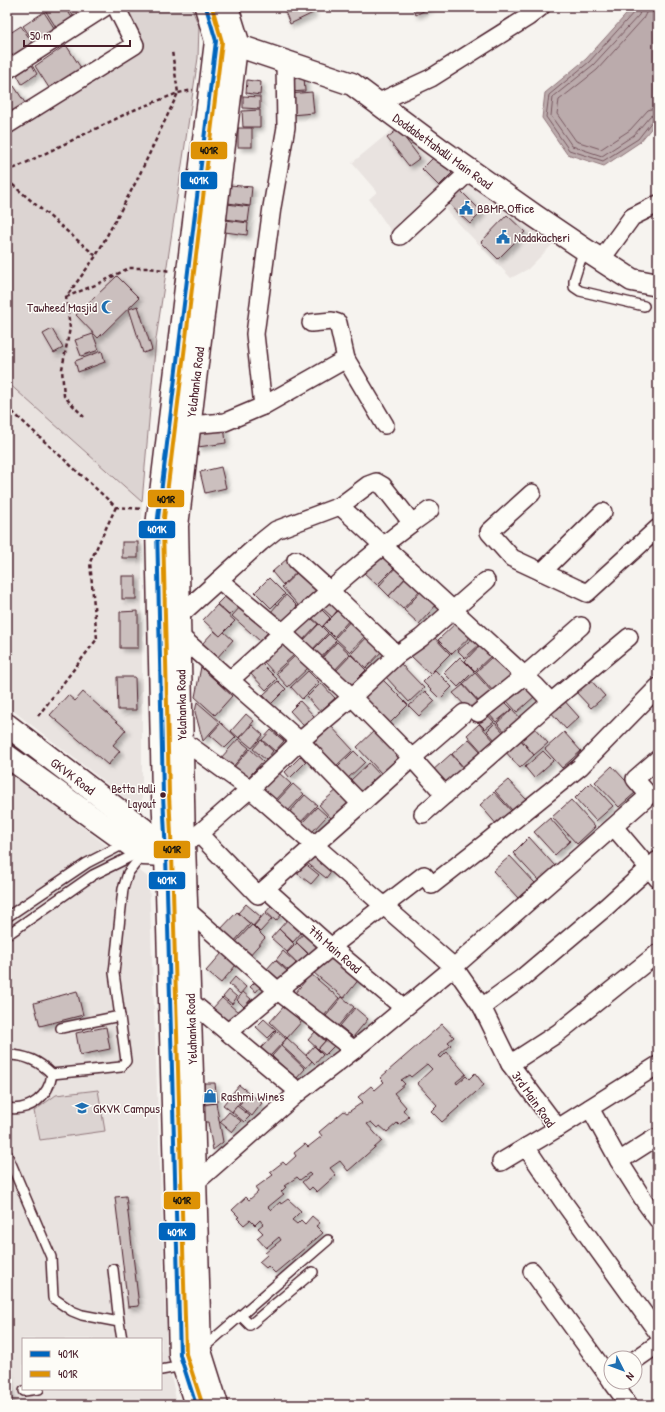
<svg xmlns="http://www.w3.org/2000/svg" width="665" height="1412" font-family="'Patrick Hand',sans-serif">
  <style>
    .built { fill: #e9e3e0; fill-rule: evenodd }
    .green { fill: #dcd4d2; stroke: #937a7e }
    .water { fill: #bbabac; stroke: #8e7378 }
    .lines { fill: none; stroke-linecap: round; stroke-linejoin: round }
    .shore { stroke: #77575f; stroke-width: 1 }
    .building { fill: #cbbfbe; stroke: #4a1f2b; filter: url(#shadow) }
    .lane-casing { stroke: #4a1f2b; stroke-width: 12 }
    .street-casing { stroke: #4a1f2b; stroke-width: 20 }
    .secondary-casing { stroke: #4a1f2b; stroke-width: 25 }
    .path { stroke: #4a1f2b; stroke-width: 2.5; stroke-dasharray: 4 3; stroke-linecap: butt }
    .lane { stroke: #fdfcf7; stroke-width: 9 }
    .street { stroke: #fdfcf7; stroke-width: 17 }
    .secondary { stroke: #fdfcf7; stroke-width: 22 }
    .bus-1-casing { stroke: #fdfcf7; stroke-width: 7 }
    .bus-2-casing { stroke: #fdfcf7; stroke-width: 7 }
    .bus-1 { stroke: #0065bd; stroke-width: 4 }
    .bus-2 { stroke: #dd9206; stroke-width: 4 }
    .bus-dot { fill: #4a1f2b; stroke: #fdfcf7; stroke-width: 1.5 }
    .labels { text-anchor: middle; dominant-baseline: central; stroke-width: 3; stroke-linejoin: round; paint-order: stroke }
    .bus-label { font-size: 12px; fill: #4a1f2b; stroke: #fdfcf7; text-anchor: end }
    .street-label { font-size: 13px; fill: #4a1f2b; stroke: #fdfcf7 }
    .poi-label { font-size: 13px; fill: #4a1f2b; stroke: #fdfcf7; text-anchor: start }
    .line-badge { stroke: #fdfcf7; stroke-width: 1.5 }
    .badge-label { font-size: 11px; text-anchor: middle; font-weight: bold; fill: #fff }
    .pale-badge-label { font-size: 11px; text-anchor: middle; font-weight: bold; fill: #111 }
  </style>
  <defs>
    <filter id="shadow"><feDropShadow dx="3.5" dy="3.5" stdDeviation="2" flood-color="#0004"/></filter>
  </defs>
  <rect width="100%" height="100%" fill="#f6f3ef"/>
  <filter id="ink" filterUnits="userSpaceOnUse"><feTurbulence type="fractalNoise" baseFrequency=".025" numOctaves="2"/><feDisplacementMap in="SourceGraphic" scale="8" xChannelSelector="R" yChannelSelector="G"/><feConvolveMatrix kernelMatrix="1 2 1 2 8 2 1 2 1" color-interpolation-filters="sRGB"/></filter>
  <g filter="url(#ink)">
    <g class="built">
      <path d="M398,125L558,239L528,269L511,278L442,206L402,247L369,199L377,192L352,163Z"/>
      <path d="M7,382L142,502V811L7,706Z"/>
      <path d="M7,769L149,878L167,1354L177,1405H7ZM23,1339H161V1389H23Z"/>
    </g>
    <g class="green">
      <path d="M124,7H191L199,26L198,58L156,339L142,502L7,382V130L143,48Z"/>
      <path d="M98,1090L105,1131L40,1140L34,1111L56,1095Z"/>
    </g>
    <path class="water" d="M633,7H658V120L640,142L604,166L567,154L542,118L545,93L586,59Z"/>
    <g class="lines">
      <g class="shore">
        <path d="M636,7L635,11L589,62L549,95L546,117L569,150L603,161L638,139L653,120L658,118"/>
        <path d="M641,7L639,15L593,65L553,97L551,116L572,146L602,156L634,135L650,116L658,113"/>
        <path d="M647,7L646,13L643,19L597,70L559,100L557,114L576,141L601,149L630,130L648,110L658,107"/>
      </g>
    </g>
    <g class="building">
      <path d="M49,7H65L75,22L59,32L45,10Z"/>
      <path d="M68,7H87L90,12L76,21Z"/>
      <path d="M283,7H310L313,13L290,24Z"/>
      <path d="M412,7H431L416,15Z"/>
      <path d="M44,12L56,31L36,45L23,26Z"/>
      <path d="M21,26L34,45L7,62V35Z"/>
      <path d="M66,45L83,71L51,91L35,66Z"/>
      <path d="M32,65L37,74L22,84L17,75Z"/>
      <path d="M304,77L305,91L290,92L289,78Z"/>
      <path d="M247,80L261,82L260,95L246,93Z"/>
      <path d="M14,86L29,109L7,123V90Z"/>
      <path d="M312,92L314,113L291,115L289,94Z"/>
      <path d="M243,96L260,97V109L243,108Z"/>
      <path d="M260,110V127H243L242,111Z"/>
      <rect x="238" y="128" width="14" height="19"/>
      <path d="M398,129L420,158L409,166L387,138Z"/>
      <path d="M435,156L452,173L439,186L422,169Z"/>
      <path d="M230,185L252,187L250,206L228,203Z"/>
      <path d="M461,191L482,212L470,224L449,204Z"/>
      <path d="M227,204L250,207L248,222L225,219Z"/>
      <path d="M507,215L525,232L498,259L481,242Z"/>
      <path d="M226,220L248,223L247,235L225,232Z"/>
      <path d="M117,276L139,298L98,338L76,315Z"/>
      <path d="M138,306L152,350L143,353L129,309Z"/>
      <path d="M52,329L63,348L54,353L43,334Z"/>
      <path d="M93,334L99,350L81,356L75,340Z"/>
      <path d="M102,351L105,362L78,372L75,361Z"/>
      <path d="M224,426L226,443L198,447L196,429Z"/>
      <path d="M221,467L226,488L205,493L200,472Z"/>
      <rect x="122" y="542" width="16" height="16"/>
      <path d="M382,552L396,566L377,585L363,572Z"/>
      <path d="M288,558L299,570L283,585L272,572Z"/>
      <path d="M396,567L406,577L389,596L379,586Z"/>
      <path d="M300,570L317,589L299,606L282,587Z"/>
      <rect x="122" y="576" width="14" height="23"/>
      <path d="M408,576L421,589L403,609L389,596Z"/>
      <path d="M269,578L285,594L271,608L255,592Z"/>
      <path d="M423,589L438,603L419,624L404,610Z"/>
      <path d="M227,594L239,605L229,615L217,604Z"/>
      <path d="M286,595L297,606L282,623L270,613Z"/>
      <path d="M329,597L340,607L332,617L320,606Z"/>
      <path d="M316,604L330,618L322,627L307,613Z"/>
      <path d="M217,605L235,621L220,636L203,620Z"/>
      <path d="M241,606L269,631L260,641L232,616Z"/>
      <path d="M341,608L351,618L334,637L323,626Z"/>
      <path d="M138,611V648H120V612Z"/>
      <path d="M306,614L318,624L301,642L290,631Z"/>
      <path d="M353,618L368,633L350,652L335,638Z"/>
      <path d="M460,619L474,633L452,654L438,640Z"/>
      <path d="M319,624L328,633L310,652L301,643Z"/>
      <path d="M214,631L220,636L224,632L233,640L216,659L201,645Z"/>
      <path d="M329,634L336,641L319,660L311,652Z"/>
      <path d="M370,634L385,648L366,668L351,654Z"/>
      <path d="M432,635L450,654L430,674L411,656Z"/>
      <path d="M476,635L482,642L465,658L458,651Z"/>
      <path d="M337,642L350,654L332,673L320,660Z"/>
      <path d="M483,642L494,653L475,671L465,661Z"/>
      <path d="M283,643L294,655L274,673L264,662Z"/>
      <path d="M297,654L309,667L288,687L276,674Z"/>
      <path d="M495,654L513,674L494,692L476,672Z"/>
      <path d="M351,655L366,670L348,688L333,674Z"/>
      <path d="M460,657L474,671L458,687L444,673Z"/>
      <path d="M259,661L277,679L266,690L248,671Z"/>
      <path d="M399,662L424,688L409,702L385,676Z"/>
      <path d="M201,667L232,696L215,715L195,697Z"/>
      <path d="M435,670L452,687L440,699L423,682Z"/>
      <path d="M308,671L319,682L302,699L291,687Z"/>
      <path d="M475,673L493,693L481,704L463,684Z"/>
      <path d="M117,677H135L136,710H118Z"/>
      <path d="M588,677L605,696L591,708L574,690Z"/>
      <path d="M381,678L408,705L390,723L363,696Z"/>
      <path d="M278,681L286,689L271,704L263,695Z"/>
      <path d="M321,683L335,698L320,712L307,697Z"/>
      <path d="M524,684L535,696L517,712L506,700Z"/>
      <path d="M463,685L481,705L472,713L453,693Z"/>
      <path d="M425,691L435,701L419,716L409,706Z"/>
      <path d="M83,692L126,730L113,745L120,751L108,765L50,715L68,695L75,701Z"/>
      <path d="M562,698L579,717L566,729L549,710Z"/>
      <path d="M503,700L512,709L496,722L488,713Z"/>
      <path d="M300,701L314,716L304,726L290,711Z"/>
      <path d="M197,702L220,722L203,741L195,712Z"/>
      <path d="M512,709L522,720L507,734L497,723Z"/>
      <path d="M485,712L494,722L485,729L476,720Z"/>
      <path d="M246,714L254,721L239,738L231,731Z"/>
      <path d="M221,723L236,737L225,748L210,735Z"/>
      <path d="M495,723L504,733L496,741L487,731Z"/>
      <path d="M479,724L495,742L483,753L467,735Z"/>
      <path d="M252,725L263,735L252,748L240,738Z"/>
      <path d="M532,725L548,743L534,755L519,737Z"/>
      <path d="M331,726L353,750L335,767L312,743Z"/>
      <path d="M376,729L402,756L382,774L357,747Z"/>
      <path d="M271,730L284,741L275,751L262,740Z"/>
      <path d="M564,732L581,751L562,768L545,749Z"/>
      <path d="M518,737L534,755L520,768L504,750Z"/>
      <path d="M238,739L249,748L231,769L220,759Z"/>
      <path d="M469,739L482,753L465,769L452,754Z"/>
      <path d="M261,740L273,751L266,760L253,749Z"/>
      <path d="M250,749L263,761L246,780L233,768Z"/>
      <path d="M354,751L365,762L346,780L336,769Z"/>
      <path d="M543,751L553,761L534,778L525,767Z"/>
      <path d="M451,754L465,770L446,787L432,771Z"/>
      <path d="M301,756L306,762L290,778L285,772Z"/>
      <path d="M369,763L381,776L362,794L350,781Z"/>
      <path d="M612,766L636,792L619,807L595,782Z"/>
      <path d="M278,772L291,784L273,803L260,791Z"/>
      <path d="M508,780L526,799L512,810L495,791Z"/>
      <path d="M591,782L613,806L596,821L575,798Z"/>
      <path d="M293,784L304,794L286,813L275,803Z"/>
      <path d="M338,789L350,802L331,818L319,805Z"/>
      <path d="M494,792L513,813L498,826L480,805Z"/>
      <path d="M305,795L317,805L299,824L288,814Z"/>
      <path d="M571,800L595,827L577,844L552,817Z"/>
      <path d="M317,807L327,816L312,832L302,823Z"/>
      <path d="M550,818L570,841L555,855L534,832Z"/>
      <path d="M529,837L555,866L539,881L513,853Z"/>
      <path d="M313,854L332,870L326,878L306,862Z"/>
      <path d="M510,856L535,883L518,898L493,871Z"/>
      <path d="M303,862L319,875L311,884L295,872Z"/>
      <path d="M246,904L261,917L253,926L238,913Z"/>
      <path d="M272,905L282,914L276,921L266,912Z"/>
      <path d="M237,912L250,924L232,944L219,931Z"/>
      <path d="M265,913L272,919L260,932L254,926Z"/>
      <path d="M288,919L302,932L293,942L279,929Z"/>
      <path d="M252,925L265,938L248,957L234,944Z"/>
      <path d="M279,929L294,944L287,952L271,938Z"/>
      <path d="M305,932L319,945L310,955L296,942Z"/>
      <path d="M297,943L308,954L299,964L287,953Z"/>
      <path d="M283,951L296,963L289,971L276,960Z"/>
      <path d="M222,953L236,965L221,983L206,971Z"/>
      <path d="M332,955L360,978L344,998L314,973Z"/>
      <path d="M275,960L287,971L278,981L266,970Z"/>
      <path d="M311,974L339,998L324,1016L295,993Z"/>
      <path d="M235,977L246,987L240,994L229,984Z"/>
      <path d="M256,981L261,986L256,992L250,987Z"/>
      <path d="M229,990L237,997L232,1004L223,997Z"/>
      <path d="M77,991L83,1015L40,1026L34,1003Z"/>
      <path d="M243,992L251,999L244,1007L237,1000Z"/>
      <path d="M342,997L354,1007L338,1026L326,1016Z"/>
      <path d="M222,998L238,1012L228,1023L212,1009Z"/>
      <path d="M286,1004L303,1020L287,1038L270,1022Z"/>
      <path d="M355,1008L368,1019L353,1037L340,1026Z"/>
      <path d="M264,1019L276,1030L268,1038L256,1027Z"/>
      <path d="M442,1024L454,1037L448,1042L451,1045L439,1056L441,1058L447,1052L466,1074L456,1082L457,1084L466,1076L469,1079L475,1073L484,1085L442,1122L431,1111L437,1105L417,1083L432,1069L427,1064L411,1077L409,1075L401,1080L405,1084L394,1093L406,1107L403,1110L409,1117L399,1125L397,1123L387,1132L380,1126L377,1128L371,1122L367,1124L382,1141L348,1171L340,1161L330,1168L336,1175L317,1192L312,1187L309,1190L302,1182L311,1175L309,1173L300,1180L297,1177L284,1186L286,1187L281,1192L284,1194L268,1207L271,1210L280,1202L281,1204L288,1199L301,1211L292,1220L297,1224L301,1220L305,1224L312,1216L320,1223L316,1226L323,1233L275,1273L268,1266L266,1268L259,1262L267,1255L265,1253L281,1240L279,1237L266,1248L257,1238L263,1233L258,1228L263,1224L260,1220L255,1225L250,1220L244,1225L237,1218L239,1217L232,1210L246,1197L249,1200L258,1192L255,1188L273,1175L270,1172L283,1162L286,1165L296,1156L294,1153L305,1144L308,1147L322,1136L319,1132L344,1111L347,1113L363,1102L358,1097L371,1086L375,1090L384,1082L380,1078Z"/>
      <path d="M106,1027L110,1049L80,1055L76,1033Z"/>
      <path d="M277,1031L286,1039L270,1056L261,1048Z"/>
      <path d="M315,1032L325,1041L318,1049L308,1040Z"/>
      <path d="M287,1038L312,1061L306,1068L281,1045Z"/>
      <path d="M328,1038L335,1045L325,1055L318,1049Z"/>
      <path d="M281,1046L305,1069L296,1079L272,1056Z"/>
      <path d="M314,1046L323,1055L315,1064L306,1055Z"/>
      <path d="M204,1083H215L217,1102L205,1103Z"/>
      <path d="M239,1085L248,1092L232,1112L223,1105Z"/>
      <path d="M249,1093L262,1103L252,1116L239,1105Z"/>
      <path d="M216,1103L223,1142L213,1150L208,1122H203L204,1105Z"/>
      <path d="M237,1106L250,1116L244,1122L232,1112Z"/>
      <path d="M229,1112L241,1121L232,1132L220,1122Z"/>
      <path d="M126,1196L139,1306L128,1307L115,1197Z"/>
      <path d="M7,1371L12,1405H7Z"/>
    </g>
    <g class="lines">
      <g class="lane-casing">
        <g id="lane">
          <path d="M584,249L574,280V287L580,291L644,306"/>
          <path d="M7,917L87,863L126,843"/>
          <path d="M7,935L93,875L140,852"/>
          <path d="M61,1028L120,1016"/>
          <path d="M7,1055C26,1055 39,1061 52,1074C49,1096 30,1112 7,1108"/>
          <path d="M52,1074L121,1067L126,1061L114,973L123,889L128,873L143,854"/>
          <path d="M7,1154L51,1257L53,1298L72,1311L82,1315L119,1322L122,1339"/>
          <path d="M113,1269L119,1322"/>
          <path d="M241,1316L250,1325L313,1272"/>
          <path d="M202,1349L328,1240"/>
          <path d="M161,1370L183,1366"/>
          <path d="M24,1391L39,1389"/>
        </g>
      </g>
      <g class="street-casing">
        <g id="street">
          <path d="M7,70L105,7"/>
          <path d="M377,103L431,78L528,17L541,7"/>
          <path d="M7,125L135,45L116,7"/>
          <path d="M400,236L470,171"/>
          <path d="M601,260L632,217L658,204"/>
          <path d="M311,323L332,321L338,323L346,359"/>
          <path d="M263,406L255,334L272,207L286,127L285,62"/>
          <path d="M189,425L225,422L263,406L346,359L385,425"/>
          <path d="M532,493L489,532L512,558L542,572"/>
          <path d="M340,506L536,686L551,702"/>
          <path d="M603,512L542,572L587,593L658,528"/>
          <path d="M412,523L430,510"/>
          <path d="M296,560L329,590L397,655"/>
          <path d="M219,580L283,633L352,697L412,758L464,713"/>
          <path d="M179,616L261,542L276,530L340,506L368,485L376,482L383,486L412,523C348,571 290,627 230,680L179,635"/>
          <path d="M478,713L524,676L581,626"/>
          <path d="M182,740L250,789L454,967L354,1050L299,1092L195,1183"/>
          <path d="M658,759L635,779L647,793V797L645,799L454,967L482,1007L522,978L606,907L658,860"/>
          <path d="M361,804L412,758L445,795"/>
          <path d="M423,814L551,702L629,637"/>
          <path d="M614,827L658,879"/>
          <path d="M199,834L258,895L361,804L300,741L230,680"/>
          <path d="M194,838L250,789L300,741L352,697L397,655L421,638L486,581"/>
          <path d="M266,889L331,947L404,1008"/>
          <path d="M187,910L278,991L354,1050"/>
          <path d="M658,953L558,1033L510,1064L558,1128L526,1147L562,1200L658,1333"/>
          <path d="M190,1001L299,1092"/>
          <path d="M482,1007L510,1064"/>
          <path d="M228,1032L331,947L424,875L432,885L487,842L580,767L658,687"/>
          <path d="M590,1108L619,1161"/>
          <path d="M558,1128L658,1065"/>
          <path d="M655,1138L619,1161L645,1202L658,1220"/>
          <path d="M501,1162L526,1147"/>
          <path d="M532,1271L611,1380"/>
          <path d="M635,1360L658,1344"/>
          <path d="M612,1382L629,1405"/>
        </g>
      </g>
      <g class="secondary-casing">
        <g id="secondary">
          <path d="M222,42L236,45L352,84L441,150L535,216L584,249L632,280L658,285"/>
          <path d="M7,725L151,835L165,840L177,839"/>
          <path d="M7,756L143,854L166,855L180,852"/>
          <path d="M196,1405L180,1355L166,855L163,795L157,526L216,41L206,7"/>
          <path d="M217,1405L200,1351L192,1074L184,844L177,526L237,39L227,7"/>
        </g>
      </g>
      <g class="path">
        <path d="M7,172L134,110L178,93L193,90"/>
        <path d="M7,180L96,256"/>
        <path d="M66,297L100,283L129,268H149L171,271"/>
        <path d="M7,407L116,507L142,509"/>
        <path d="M84,417L64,396L62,369L70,328L66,297L96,256L137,180L178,93L172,51"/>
        <path d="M38,716L97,639L90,562L116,507"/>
      </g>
      <use href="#lane" class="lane"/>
      <use href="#street" class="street"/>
      <use href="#secondary" class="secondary"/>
      <g class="bus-1-casing">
        <path id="bus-1" d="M196,1405L180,1355L166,855L163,795L157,526L216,41L206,7"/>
      </g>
      <g class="bus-2-casing">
        <path id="bus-2" d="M202,1403L186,1354L172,855L169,795L163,526L222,42L212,7"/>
      </g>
      <use href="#bus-1" class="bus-1"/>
      <use href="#bus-2" class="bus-2"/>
    </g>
  </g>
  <defs>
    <g id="civic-bare" transform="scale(1.08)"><path d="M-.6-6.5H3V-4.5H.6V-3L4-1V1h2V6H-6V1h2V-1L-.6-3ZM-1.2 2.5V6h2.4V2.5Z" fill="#1f6fb2" stroke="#fdfcf7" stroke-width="2.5" paint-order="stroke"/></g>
    <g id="mosque-bare" transform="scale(1.08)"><path d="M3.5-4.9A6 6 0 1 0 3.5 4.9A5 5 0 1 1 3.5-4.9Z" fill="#1f6fb2" stroke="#fdfcf7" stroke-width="2.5" paint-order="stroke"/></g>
    <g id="shop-bare" transform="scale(1.08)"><path d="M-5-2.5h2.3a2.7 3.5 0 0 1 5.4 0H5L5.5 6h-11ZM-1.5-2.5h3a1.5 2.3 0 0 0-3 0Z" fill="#1f6fb2" stroke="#fdfcf7" stroke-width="2.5" paint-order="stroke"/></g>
    <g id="university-bare" transform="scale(1.08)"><path d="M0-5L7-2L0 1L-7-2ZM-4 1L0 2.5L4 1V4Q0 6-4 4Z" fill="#1f6fb2" stroke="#fdfcf7" stroke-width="2.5" paint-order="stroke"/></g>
  </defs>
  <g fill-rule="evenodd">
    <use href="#civic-bare" x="466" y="208"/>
    <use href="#civic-bare" x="503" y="237"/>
    <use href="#mosque-bare" x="108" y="307"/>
    <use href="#shop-bare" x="210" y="1096"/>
    <use href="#university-bare" x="82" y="1108"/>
  </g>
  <circle class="bus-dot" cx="163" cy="795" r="3.5"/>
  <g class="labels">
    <g class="bus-label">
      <text x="156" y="788">Betta Halli<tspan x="156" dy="15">Layout</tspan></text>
    </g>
    <g class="street-label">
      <text transform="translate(443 151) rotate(36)">Doddabettahalli Main Road</text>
      <text transform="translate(195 382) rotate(-83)">Yelahanka Road</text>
      <text transform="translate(181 705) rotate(-91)">Yelahanka Road</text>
      <text transform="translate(73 776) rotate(37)">GKVK Road</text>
      <text transform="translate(335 949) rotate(41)">7th Main Road</text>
      <text transform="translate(191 1029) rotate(-92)">Yelahanka Road</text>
      <text transform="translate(534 1099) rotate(55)">3rd Main Road</text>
    </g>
    <g class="poi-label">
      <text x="477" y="208">BBMP Office</text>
      <text x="514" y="237">Nadakacheri</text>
      <text x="97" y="307" text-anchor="end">Tawheed Masjid</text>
      <text x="221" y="1096">Rashmi Wines</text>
      <text x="93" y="1108">GKVK Campus</text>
    </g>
  </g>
  <g class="line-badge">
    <rect x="190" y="141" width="38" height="19" rx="4" fill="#dd9206"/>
    <rect x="180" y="171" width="38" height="19" rx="4" fill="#0065bd"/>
    <rect x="147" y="489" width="38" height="19" rx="4" fill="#dd9206"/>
    <rect x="138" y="520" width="38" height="19" rx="4" fill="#0065bd"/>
    <rect x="153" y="840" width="38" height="19" rx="4" fill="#dd9206"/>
    <rect x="148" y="871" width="38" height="19" rx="4" fill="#0065bd"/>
    <rect x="163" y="1191" width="38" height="19" rx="4" fill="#dd9206"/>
    <rect x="158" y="1222" width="38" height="19" rx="4" fill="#0065bd"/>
  </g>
  <g class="badge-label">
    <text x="199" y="184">401K</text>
    <text x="157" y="533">401K</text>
    <text x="167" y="884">401K</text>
    <text x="177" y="1236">401K</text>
  </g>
  <g class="pale-badge-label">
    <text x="209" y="154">401R</text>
    <text x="166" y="503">401R</text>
    <text x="172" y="853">401R</text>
    <text x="182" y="1204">401R</text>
  </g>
  <rect width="665" height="1412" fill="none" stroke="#fdfcf7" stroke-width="24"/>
  <rect x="12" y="12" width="641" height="1388" fill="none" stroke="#4a1f2b" stroke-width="1.5" filter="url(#ink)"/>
  <rect x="22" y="1338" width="140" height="52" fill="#fdfcf7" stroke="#b5a4a5"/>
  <rect x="30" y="1351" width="20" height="6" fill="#0065bd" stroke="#b5a4a5"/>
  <text x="58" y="1358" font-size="12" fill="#4a1f2b">401K</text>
  <rect x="30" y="1371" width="20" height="6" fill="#dd9206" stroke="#b5a4a5"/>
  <text x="58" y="1378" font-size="12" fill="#4a1f2b">401R</text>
  <g transform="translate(623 1370) rotate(132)"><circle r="19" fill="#fdfcf7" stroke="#b5a4a5"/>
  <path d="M0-3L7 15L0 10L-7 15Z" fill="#1f6fb2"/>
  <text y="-6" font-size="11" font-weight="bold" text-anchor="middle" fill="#4a1f2b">N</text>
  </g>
  <path d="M24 40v6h106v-6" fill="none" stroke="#4a1f2b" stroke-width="2"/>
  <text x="30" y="40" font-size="12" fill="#4a1f2b" stroke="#fdfcf7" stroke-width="3" paint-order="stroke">50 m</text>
</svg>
